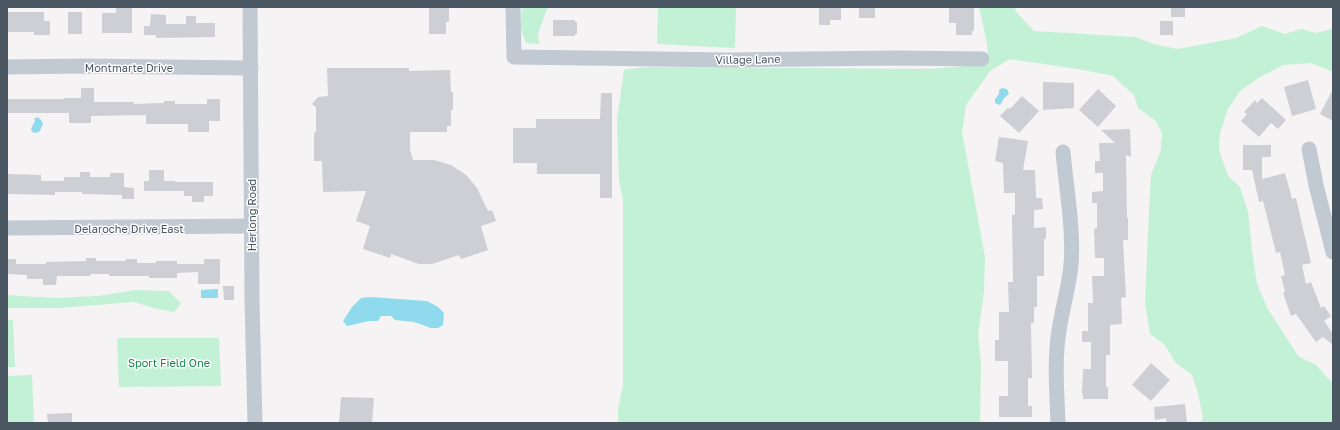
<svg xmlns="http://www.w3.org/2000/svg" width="1340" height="430" font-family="'Golos Text',sans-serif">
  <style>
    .green { fill: #c3f1d5 }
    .water { fill: #90daee }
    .building { fill: #cdcfd5 }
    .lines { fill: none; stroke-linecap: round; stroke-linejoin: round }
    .minor { stroke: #c1cad2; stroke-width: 15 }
    .labels { text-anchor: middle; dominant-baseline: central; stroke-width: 3; stroke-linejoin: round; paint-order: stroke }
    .street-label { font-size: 11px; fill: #4a5661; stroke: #fff }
    .park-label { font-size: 11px; fill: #17864f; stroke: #fff }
  </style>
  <rect width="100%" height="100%" fill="#f5f3f3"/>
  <g class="green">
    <path d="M522,7H551L547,9L538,34L539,44L526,43L520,27Z"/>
    <path d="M658,7H736L735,48L657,44Z"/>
    <path d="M979,7H1014L1018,14L1034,31L1136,37L1153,44L1178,49L1236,38L1262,26L1285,34L1301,29L1316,33L1333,29V72L1311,63L1284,65L1260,77L1240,91L1228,109L1220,133L1219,150L1228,176L1240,187L1248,212L1252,250L1257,284L1268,309L1298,356L1316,365L1333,384V423H1201L1203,417L1198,393L1192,375L1175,362L1165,345L1150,334L1145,303L1149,211L1151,175L1161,150L1162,133L1156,121L1138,108L1134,95L1113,76L1078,69L1010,59L991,70L966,105L962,132L985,257L984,291L978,335L981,363L980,423H618V409L623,386V200L619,181L617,120L624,70L645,67L931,69L978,65L988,60L987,43Z"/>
    <path d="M135,290L169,291L181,303L174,312L153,308L134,302L59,308H7V295L54,298L98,296Z"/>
    <path d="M7,320H13L15,367H7Z"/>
    <path d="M117,338H219L221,386L119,387Z"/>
    <path d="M32,375L34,423H7V376Z"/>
  </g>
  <g class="water">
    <path d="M1002,88L1007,89L1009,94L1004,98L1000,105L995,103V99L999,94V90Z"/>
    <path d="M38,117L41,120L43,123L40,131L36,133L32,132L31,129L35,121L34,119Z"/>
    <path d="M216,289H218V298H201V290Z"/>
    <path d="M370,297L427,301L438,307L444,313L443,325L438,328H431L414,322L395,320L391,316H381L378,321H369L347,326L343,321L352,307L361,298Z"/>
  </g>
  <g class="building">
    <path d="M116,7H132V33H102V13H116Z"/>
    <path d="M429,7H449V22H446V34H429Z"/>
    <path d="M819,7H841V20H830V25H819Z"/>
    <rect x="859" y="7" width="16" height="11"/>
    <rect x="1171" y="7" width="14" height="10"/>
    <path d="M949,8H974V31H972V35H956V23H949Z"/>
    <path d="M7,12H44V21H50V35H34V32H7Z"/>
    <rect x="68" y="12" width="14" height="22"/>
    <path d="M151,14L166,15V24H186V16H196V23H215V37L156,38V35H144V26H150Z"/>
    <path d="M553,20H575V22H577V34H575V36H553Z"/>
    <rect x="1160" y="21" width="13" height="14"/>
    <path d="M327,68H409V71L450,70L451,92H453V110H451V126H447V132H410V149L413,160H434L451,165L466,175L477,188L488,211L492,210L496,221L481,226L488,250L461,259L459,255L432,264H419L391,254L390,258L363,249L370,226L356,221L366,191L323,192L322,161H314V133L316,132V107L312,104L318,97L328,96Z"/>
    <path d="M1308,80L1316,109L1292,116L1284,87Z"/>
    <path d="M1043,82L1074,83V108L1043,110Z"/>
    <path d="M81,88H94V102H134V104L164,103V101H175V104H207V99H220V121H209V132H188V124H146V115L91,116V123H69V113H7V99H64V98H81Z"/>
    <path d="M1098,89L1116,106L1098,127L1079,110Z"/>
    <path d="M1333,89V121L1320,114Z"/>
    <path d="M601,93H612V198H600V174H537V163H513V128H536V119H600Z"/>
    <path d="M1022,96L1039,111L1019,133L1000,116L1008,108L1010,109Z"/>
    <path d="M1262,98L1286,120L1278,129L1271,123L1259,137L1241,121L1247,114L1244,112L1255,100L1257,103Z"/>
    <path d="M1130,129L1131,157L1126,155L1127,218H1128V240H1123L1126,297L1121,298L1122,324L1110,325V355H1106V387H1108V399H1083V394H1082L1083,369H1091V342H1082V331H1088V303H1093L1092,276H1104V258H1095L1094,229L1097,228V203H1092V192L1103,191V173H1095V161H1100L1099,143H1115L1101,130Z"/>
    <path d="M999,137L1028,141L1023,170H1035L1036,198H1042L1043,209L1034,210V228L1046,227V239H1044V276H1037V307H1034V323H1031L1032,378H1028V406H1032V417H999V396H1008V361H995V340H999V312H1009L1008,282H1013L1012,215H1015V193H1004L1003,163L995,161Z"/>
    <path d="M1243,145H1271V157H1262V179L1285,173L1292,199L1296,198L1311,263L1302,265L1306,284L1311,282L1321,308L1324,306L1331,316L1324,321L1333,334V345L1323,337L1316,342L1296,314L1291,316L1283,293L1285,292L1281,276L1285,275L1280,252L1276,253L1263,201L1259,202L1252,170H1243Z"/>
    <path d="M149,170H164V181H175V182H213V196H204V202H192V196H184V191H144V181H149Z"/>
    <path d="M80,172H90V177H110V173H124V187L134,188V199H122V195L82,194V192H55V195L7,194V174L41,175V181H64V177H80Z"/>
    <path d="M86,258H96V261H126V259H137V263H156V261H177V264H204V259H220V284H198V272L177,273V278H149V276H109V274H90V276H57L56,285H43V279H27V275L7,274V259H16V264H46V262L86,261Z"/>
    <path d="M223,286H234V300H224Z"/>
    <path d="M1151,363L1170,380L1151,401L1132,385Z"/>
    <path d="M341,397L374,398L372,423H339Z"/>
    <path d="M1185,404L1187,423H1167L1166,418L1155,420L1154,407Z"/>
    <path d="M72,413V423H48L47,414Z"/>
  </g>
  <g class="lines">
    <g class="minor">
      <path d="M250,7L252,300L255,423"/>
      <path d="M513,7L514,57L730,60L898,58L982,59"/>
      <path d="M7,67L82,66L251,68"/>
      <path d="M1309,149L1316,185L1333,252"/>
      <path d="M7,228L251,226"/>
      <path d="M1058,423C1057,393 1054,361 1059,331C1062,309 1069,287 1071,265C1074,230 1066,187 1063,152"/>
    </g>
  </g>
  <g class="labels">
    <g class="street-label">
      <text transform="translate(748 59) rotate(-1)">Village Lane</text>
      <text x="129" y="67">Montmarte Drive</text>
      <text transform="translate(251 215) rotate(-90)">Herlong Road</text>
      <text x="129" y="228">Delaroche Drive East</text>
    </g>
    <g class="park-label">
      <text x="169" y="362">Sport Field One</text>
    </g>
  </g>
  <rect width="1340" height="430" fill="none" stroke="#4a5661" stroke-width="16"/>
</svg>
